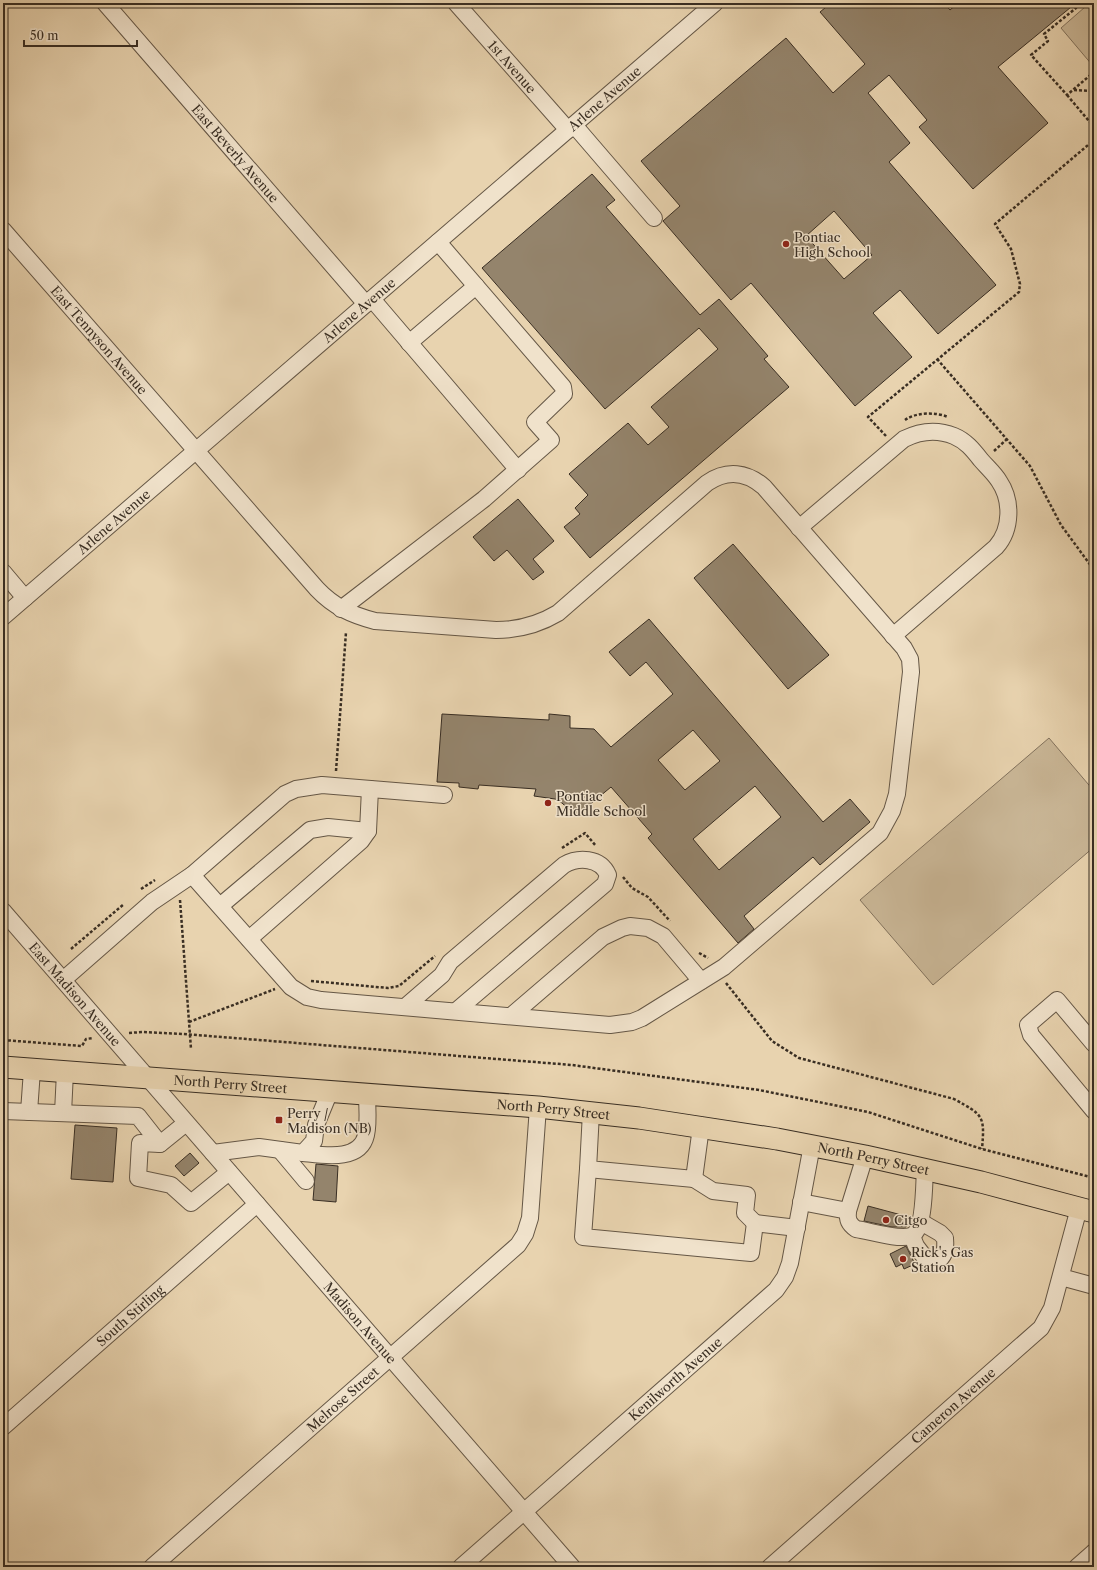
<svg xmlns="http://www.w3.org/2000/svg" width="1097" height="1570" font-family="'Libre Caslon Text',serif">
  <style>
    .green { fill: #cab797; stroke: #82725d }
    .building { fill: #94846c; stroke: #392e23; fill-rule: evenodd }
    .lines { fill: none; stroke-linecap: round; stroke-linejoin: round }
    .minor-casing { stroke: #655746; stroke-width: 18 }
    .major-casing { stroke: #392e23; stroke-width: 23 }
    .path { stroke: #392e23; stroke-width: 2.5; stroke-dasharray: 3 2; stroke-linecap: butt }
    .minor { stroke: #f0e2cb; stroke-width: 16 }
    .major { stroke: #e8d3af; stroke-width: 21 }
    .poi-dot { fill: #8f2418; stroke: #f0e2cb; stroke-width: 1.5 }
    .labels { text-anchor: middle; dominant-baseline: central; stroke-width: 3; stroke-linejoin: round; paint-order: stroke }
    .street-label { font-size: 13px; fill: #392e23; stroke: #f0e2cb }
    .poi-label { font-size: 13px; fill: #392e23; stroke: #f0e2cb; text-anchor: start }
  </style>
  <rect width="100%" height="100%" fill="#e8d3af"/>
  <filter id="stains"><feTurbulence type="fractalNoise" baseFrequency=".005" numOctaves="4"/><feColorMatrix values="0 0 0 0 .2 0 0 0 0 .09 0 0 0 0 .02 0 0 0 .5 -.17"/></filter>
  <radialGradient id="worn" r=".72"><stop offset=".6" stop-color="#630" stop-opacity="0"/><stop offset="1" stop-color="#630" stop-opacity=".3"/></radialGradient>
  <g class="green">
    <path d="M1082,3H1094L1093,66L1061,28L1085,7Z"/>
    <path d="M1049,738L1094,791V847L933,985L860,900Z"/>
  </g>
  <g class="building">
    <path d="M831,3H944L950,10L958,3H1076L998,67L1048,123L973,189L919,127L927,120L889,75L868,93L910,143L889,162L996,285L938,334L900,290L873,313L912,357L855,406L751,283L731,300L663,221L680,206L641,161L786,38L833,93L865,64L820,12ZM834,211L872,255L844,279L806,236Z"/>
    <path d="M592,174L615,200L606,207L700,315L719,299L768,356L764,359L789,387L590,558L564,527L580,514L575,508L588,495L569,474L628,423L648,445L669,427L651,407L718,349L699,328L605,409L482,268Z"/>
    <path d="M518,499L554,541L533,559L544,572L533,580L507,550L494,561L473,537Z"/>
    <path d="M733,544L829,655L788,689L694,578Z"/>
    <path d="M649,619L823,822L850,799L870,822L820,865L813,857L744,916L754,929L738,943L648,838L652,834L611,787L576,816L562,803L555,799L534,796L536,789L479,785L478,789L459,787V783L437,782L442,714L549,720V714L570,716V728L594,729L611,747L673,694L646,662L630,676L609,652ZM693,730L720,761L685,790L658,760ZM755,786L781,817L719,870L693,839Z"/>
    <path d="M75,1125L117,1128L113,1182L71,1179Z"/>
    <path d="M190,1153L199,1163L184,1176L175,1166Z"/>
    <path d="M316,1164L338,1166L336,1202L313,1200Z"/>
    <path d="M868,1206L909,1217L906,1227H892L864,1221Z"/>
    <path d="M906,1246L915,1264L904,1269L902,1264L896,1267L890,1254Z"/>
  </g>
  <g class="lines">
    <g class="minor-casing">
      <g id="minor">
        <path id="s1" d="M105,3L366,304"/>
        <path id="s2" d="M456,3L568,130"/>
        <path d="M574,125L654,218"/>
        <path id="s3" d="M3,230L317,589C334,607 352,615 375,621L496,630C519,630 538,625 558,613L707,483C727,469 747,472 764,487L904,648L910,659L911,672L897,794L892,811L880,833L724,967L642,1018L632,1022L610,1025L321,1000L307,997L291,987L192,875"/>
        <path d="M372,299L518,470"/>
        <path d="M409,343L476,286"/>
        <path d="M799,528L904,439C920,431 937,429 954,436C966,441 973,450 981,460C987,467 994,473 999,481C1012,500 1012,529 996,547L893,636"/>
        <path d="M3,572L25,598"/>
        <path d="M341,609L484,499L551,440L535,422L564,394L563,387L438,242"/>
        <path id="s4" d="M3,617L715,3"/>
        <path d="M220,906L310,830L328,827L368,831"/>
        <path id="s5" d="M3,911L572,1567"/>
        <path d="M249,939L361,841L368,831L370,789"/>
        <path d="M63,980L152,902L192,875L285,794L296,789L322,785L444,795"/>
        <path d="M405,1007L442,975L450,962L564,865C578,857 600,857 608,875L605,884L456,1011"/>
        <path d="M511,1016L603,937L622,928L630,926L648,928L663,936L701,981"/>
        <path d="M1094,1044L1057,1000L1028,1025L1031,1035L1094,1111"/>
        <path d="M3,1111L138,1116L160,1144"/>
        <path d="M29,1112L32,1070"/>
        <path d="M591,1112L588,1169L694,1179L701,1127"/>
        <path d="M63,1113L65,1072"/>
        <path d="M186,1123L160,1144L140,1143L138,1178L171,1185L191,1203L229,1172"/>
        <path d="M280,1150L306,1181"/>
        <path d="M213,1153L259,1147L303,1153L314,1141L316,1125L330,1091"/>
        <path d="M303,1153C323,1155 360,1162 366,1135C369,1122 367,1107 367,1094"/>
        <path d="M865,1156L848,1211C847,1220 849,1224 856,1229C870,1231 897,1240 911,1236C925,1231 924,1182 925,1168"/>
        <path d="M588,1169L583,1237L751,1253L755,1223L797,1228"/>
        <path d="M694,1179L713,1191L747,1195L745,1213L755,1223"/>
        <path d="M801,1202L848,1211"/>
        <path d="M912,1236L916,1246L929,1263H935C945,1257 946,1250 945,1238L940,1233L921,1222"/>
        <path d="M1061,1277L1094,1286"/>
        <path id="s6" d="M3,1427L257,1204"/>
        <path id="s7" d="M152,1567L518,1245L525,1234L530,1218L538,1107"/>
        <path id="s8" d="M461,1567L776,1290L785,1277L790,1263L812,1145"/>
        <path id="s9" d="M770,1567L1041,1328L1052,1308L1079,1208"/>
        <path d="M1077,1567L1094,1552"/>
      </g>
    </g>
    <g class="major-casing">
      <g id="major">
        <path id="s10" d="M3,1067L538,1107L639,1118L777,1139L865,1156L981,1182L1094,1212"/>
      </g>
    </g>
    <g class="path">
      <path d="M1072,3L1076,8L1044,34L1048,41L1031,55L1067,95L1094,72"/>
      <path d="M1074,90L1094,91"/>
      <path d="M1067,95L1094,127"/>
      <path d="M937,359L1030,466L1061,525L1094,570"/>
      <path d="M905,420C916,412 936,412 948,417"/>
      <path d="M886,436L868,417L1019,292L1020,284L1011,249L995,224L1094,140"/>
      <path d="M994,451L1007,439"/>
      <path d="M336,771L346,632"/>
      <path d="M562,848L585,833L596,846"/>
      <path d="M623,877L632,888L648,897L670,921"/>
      <path d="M141,889L155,880"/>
      <path d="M180,900L191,1049"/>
      <path d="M71,949L124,904"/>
      <path d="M699,953L708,958"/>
      <path d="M311,981L388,988L399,986L435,956"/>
      <path d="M726,983L772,1041L799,1058L954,1099C983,1115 985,1115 982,1149"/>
      <path d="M189,1022L275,989"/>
      <path d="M129,1033L142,1032L184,1034L572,1065L759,1090L868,1112L982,1149L1094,1178"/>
      <path d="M3,1040L82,1046L86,1039L93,1038"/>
    </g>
    <use href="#minor" class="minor"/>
    <use href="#major" class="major"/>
  </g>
  <g class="poi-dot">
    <circle cx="786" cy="244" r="4"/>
    <circle cx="548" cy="803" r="4"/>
    <rect x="275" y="1116" width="8" height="8" rx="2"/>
    <circle cx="886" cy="1220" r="4"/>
    <circle cx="903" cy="1259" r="4"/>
  </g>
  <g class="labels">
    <g class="street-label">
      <text stroke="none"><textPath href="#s2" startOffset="85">1st Avenue</textPath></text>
      <text stroke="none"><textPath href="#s4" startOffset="794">Arlene Avenue</textPath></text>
      <text stroke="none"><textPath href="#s1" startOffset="199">East Beverly Avenue</textPath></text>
      <text stroke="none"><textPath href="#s4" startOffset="470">Arlene Avenue</textPath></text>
      <text stroke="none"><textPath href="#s3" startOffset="146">East Tennyson Avenue</textPath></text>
      <text stroke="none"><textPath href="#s4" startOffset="146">Arlene Avenue</textPath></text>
      <text stroke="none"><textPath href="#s5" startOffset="110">East Madison Avenue</textPath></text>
      <text stroke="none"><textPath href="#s10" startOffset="228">North Perry Street</textPath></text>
      <text stroke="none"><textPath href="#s10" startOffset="552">North Perry Street</textPath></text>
      <text stroke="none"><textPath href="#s10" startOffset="876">North Perry Street</textPath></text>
      <text stroke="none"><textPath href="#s6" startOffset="169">South Stirling</textPath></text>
      <text stroke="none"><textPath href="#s5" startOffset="545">Madison Avenue</textPath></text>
      <text stroke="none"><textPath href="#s8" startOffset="285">Kenilworth Avenue</textPath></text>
      <text stroke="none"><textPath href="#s7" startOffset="254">Melrose Street</textPath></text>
      <text stroke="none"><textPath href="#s9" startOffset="244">Cameron Avenue</textPath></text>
    </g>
    <g class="poi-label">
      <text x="794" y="237">Pontiac<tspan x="794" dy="15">High School</tspan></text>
      <text x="556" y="796">Pontiac<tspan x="556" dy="15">Middle School</tspan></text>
      <text x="287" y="1113">Perry /<tspan x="287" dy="15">Madison (NB)</tspan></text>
      <text x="894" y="1220">Citgo</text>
      <text x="911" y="1252">Rick's Gas<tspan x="911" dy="15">Station</tspan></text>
    </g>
  </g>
  <rect width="1097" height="1570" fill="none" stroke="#e8d3af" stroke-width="16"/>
  <rect x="4" y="4" width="1089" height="1562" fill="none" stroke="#392e23" stroke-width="2"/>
  <rect x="8" y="8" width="1081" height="1554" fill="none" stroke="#392e23"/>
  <path d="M24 40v6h113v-6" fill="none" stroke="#392e23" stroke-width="2"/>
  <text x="30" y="40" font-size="12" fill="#392e23" stroke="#f0e2cb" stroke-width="3" paint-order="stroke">50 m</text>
  <rect width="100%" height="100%" filter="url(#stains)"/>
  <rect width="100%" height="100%" fill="url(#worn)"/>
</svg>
